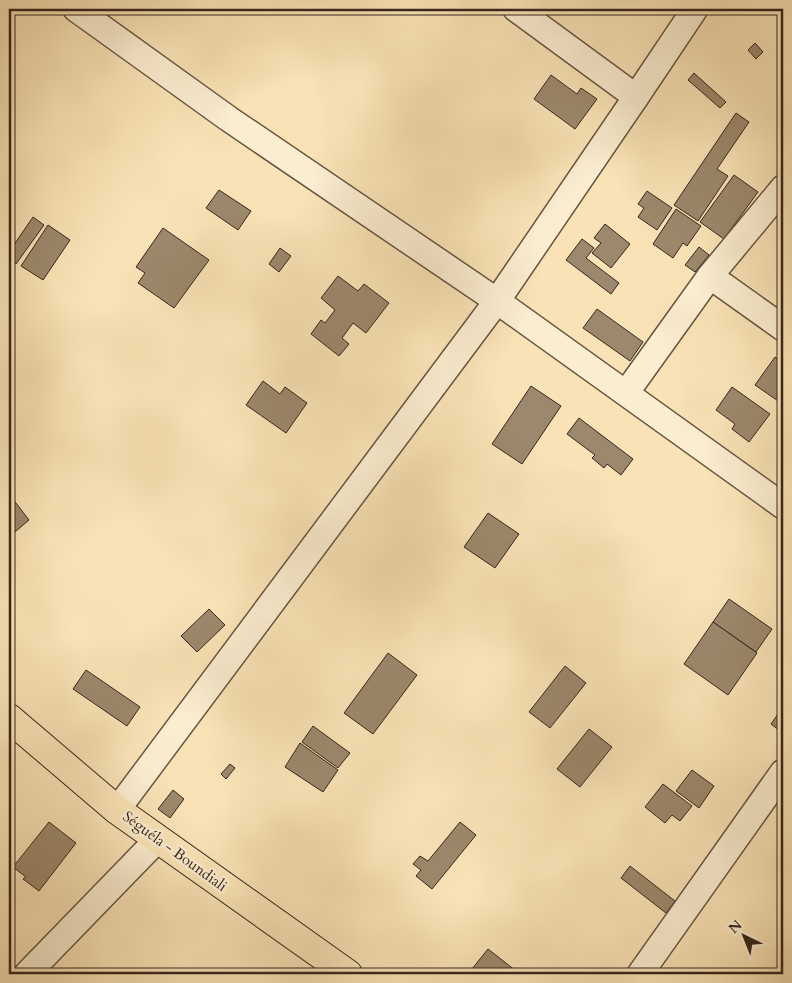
<svg xmlns="http://www.w3.org/2000/svg" width="792" height="983" font-family="Cardo,serif">
  <style>
    .building { fill: #9c886c; stroke: #37261c }
    .lines { fill: none; stroke-linecap: round; stroke-linejoin: round }
    .minor-casing { stroke: #685542; stroke-width: 28 }
    .major-casing { stroke: #37261c; stroke-width: 30 }
    .minor { stroke: #fbedd0; stroke-width: 25 }
    .major { stroke: #f9e3b6; stroke-width: 28 }
    .labels { text-anchor: middle; dominant-baseline: central; stroke-width: 5; stroke-linejoin: round; paint-order: stroke }
    .street-label { font-size: 15px; fill: #37261c; stroke: #fbedd0 }
  </style>
  <rect width="100%" height="100%" fill="#f9e3b6"/>
  <filter id="stains"><feTurbulence type="fractalNoise" baseFrequency=".004" numOctaves="4"/><feColorMatrix values="0 0 0 0 .2 0 0 0 0 .09 0 0 0 0 .02 0 0 0 .5 -.17"/></filter>
  <radialGradient id="worn" r=".72"><stop offset=".6" stop-color="#630" stop-opacity="0"/><stop offset="1" stop-color="#630" stop-opacity=".3"/></radialGradient>
  <g class="building">
    <path d="M755,43L763,52L756,59L748,50Z"/>
    <path d="M694,73L726,102L720,108L688,80Z"/>
    <path d="M551,75L577,94L581,88L597,99L575,129L534,99Z"/>
    <path d="M736,113L749,122L717,169L728,176L698,221L674,205Z"/>
    <path d="M734,175L758,192L724,239L700,222Z"/>
    <path d="M219,190L251,211L238,230L206,208Z"/>
    <path d="M647,191L672,208L657,230L638,217L644,208L638,204Z"/>
    <path d="M676,209L701,226L687,246L683,243L673,258L653,244Z"/>
    <path d="M33,217L44,225L16,264L9,258V252Z"/>
    <path d="M605,224L630,244L611,268L592,253L601,243L594,238Z"/>
    <path d="M48,225L70,240L43,280L21,266Z"/>
    <path d="M163,228L209,260L174,308L138,283L145,273L136,267Z"/>
    <path d="M582,239L594,248L586,258L619,283L611,294L566,260Z"/>
    <path d="M699,247L709,255L695,272L685,265Z"/>
    <path d="M280,248L291,256L279,272L269,264Z"/>
    <path d="M338,276L358,291L364,284L389,303L366,333L353,323L342,338L349,344L339,356L311,334L321,320L325,323L335,310L321,298Z"/>
    <path d="M597,309L643,342L630,361L583,328Z"/>
    <path d="M775,357L783,362V400L781,403L755,385Z"/>
    <path d="M263,381L280,394L285,387L307,403L286,433L246,405Z"/>
    <path d="M531,386L561,406L522,464L492,444Z"/>
    <path d="M732,387L770,414L749,442L732,429L735,424L716,410Z"/>
    <path d="M579,418L633,459L621,475L607,464L604,468L592,458L595,455L567,434Z"/>
    <path d="M9,494L29,520L9,537Z"/>
    <path d="M488,513L519,534L495,568L464,547Z"/>
    <path d="M729,599L772,629L756,652L713,622Z"/>
    <path d="M209,609L225,625L197,652L181,636Z"/>
    <path d="M713,622L757,653L728,695L684,664Z"/>
    <path d="M388,653L417,675L373,734L344,713Z"/>
    <path d="M565,666L586,683L550,728L529,712Z"/>
    <path d="M86,670L140,707L127,726L73,689Z"/>
    <path d="M783,707V733L771,724Z"/>
    <path d="M313,726L350,753L338,768L302,742Z"/>
    <path d="M589,729L612,747L580,787L557,769Z"/>
    <path d="M300,743L338,770L323,792L285,767Z"/>
    <path d="M230,764L235,768L226,779L221,774Z"/>
    <path d="M692,770L714,786L699,808L676,791Z"/>
    <path d="M663,784L692,806L680,821L672,815L665,823L645,807Z"/>
    <path d="M173,790L184,799L170,818L158,809Z"/>
    <path d="M49,822L76,843L39,891L23,879L26,877L13,867Z"/>
    <path d="M460,822L476,835L432,889L416,876L421,870L413,864L420,856L428,861Z"/>
    <path d="M630,866L675,901L666,913L621,878Z"/>
    <path d="M488,949L520,974H468Z"/>
  </g>
  <g class="lines">
    <g class="minor-casing">
      <g id="minor">
        <path d="M76,9L229,119L497,301L783,506"/>
        <path d="M516,9L636,97"/>
        <path d="M710,276L783,328"/>
        <path d="M626,393L710,276L783,188"/>
        <path d="M117,810L497,301L636,97L695,9"/>
        <path d="M27,974L158,839"/>
        <path d="M640,974L783,772"/>
      </g>
    </g>
    <g class="major-casing">
      <path id="major" d="M9,718L117,810L348,974"/>
    </g>
    <use href="#minor" class="minor"/>
    <use href="#major" class="major"/>
  </g>
  <g class="labels">
    <g class="street-label">
      <text transform="translate(175 851) rotate(36)">Séguéla - Boundiali</text>
    </g>
  </g>
  <rect width="792" height="983" fill="none" stroke="#f9e3b6" stroke-width="30"/>
  <rect x="10" y="10" width="772" height="963" fill="none" stroke="#37261c" stroke-width="2.5"/>
  <rect x="15" y="15" width="762" height="953" fill="none" stroke="#37261c"/>
  <g transform="translate(744 936) rotate(317)" stroke="#fbedd0" stroke-width="4" paint-order="stroke">
  <path d="M0-4L9 19L0 12L-9 19Z" fill="#37261c"/>
  <text y="-8" font-size="14" font-weight="bold" text-anchor="middle" fill="#37261c">N</text>
  </g>
  <rect width="100%" height="100%" filter="url(#stains)"/>
  <rect width="100%" height="100%" fill="url(#worn)"/>
</svg>
